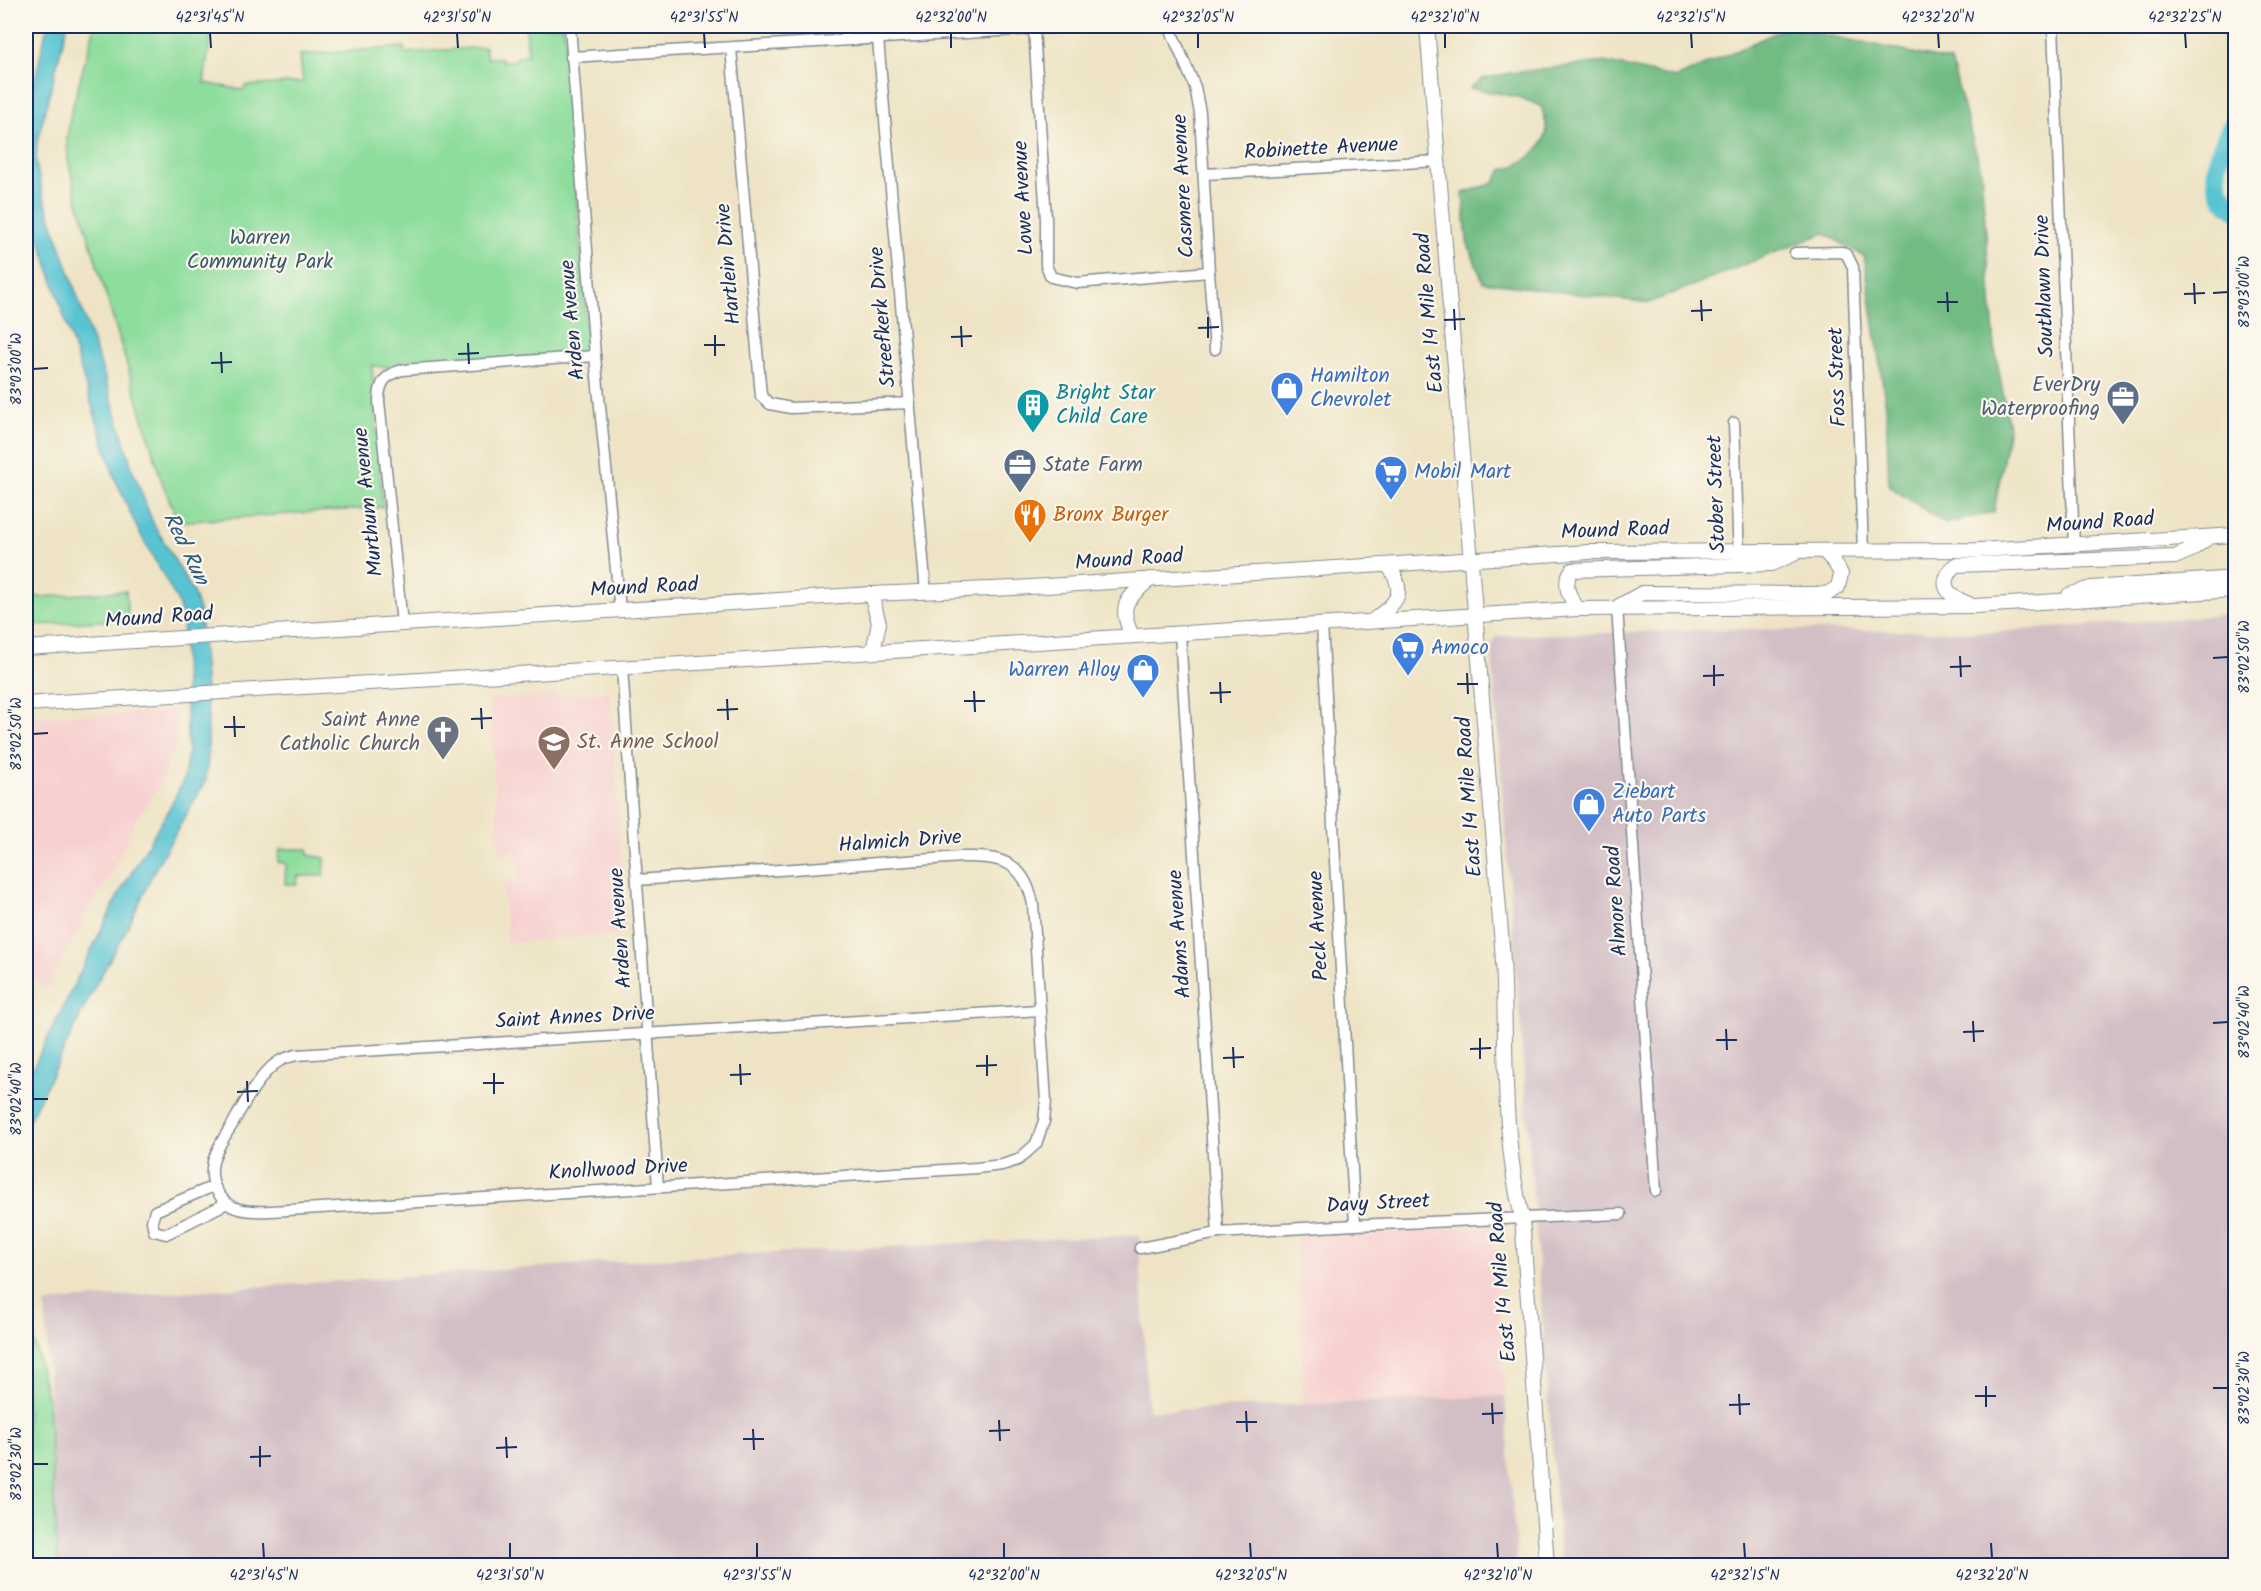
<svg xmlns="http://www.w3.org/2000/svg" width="2261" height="1591" font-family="Kalam,sans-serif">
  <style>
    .built { fill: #f7d0cf }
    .industrial { fill: #d2bec5 }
    .green { fill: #8ddd9c; stroke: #54867d; stroke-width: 1.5 }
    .forest { fill: #72bc84; stroke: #467671; stroke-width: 1.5 }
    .water { fill: #58c4d2; stroke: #3a7a98; stroke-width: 1.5 }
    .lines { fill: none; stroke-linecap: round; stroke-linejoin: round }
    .river { stroke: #58c4d2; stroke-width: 20 }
    .minor-casing { stroke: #848a92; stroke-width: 13 }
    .secondary-casing { stroke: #848a92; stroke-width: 16 }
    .minor { stroke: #fff; stroke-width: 10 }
    .secondary { stroke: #fff; stroke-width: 14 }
    .ticks { fill: none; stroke: #1b2f5e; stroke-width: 2 }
    .labels { text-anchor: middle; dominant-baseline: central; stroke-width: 4.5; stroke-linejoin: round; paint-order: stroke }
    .street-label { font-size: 21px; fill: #1b2f5e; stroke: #fbf7ec }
    .park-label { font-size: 21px; fill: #385a6e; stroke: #fbf7ec }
    .shop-label { font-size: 21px; fill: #366cbe; stroke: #fbf7ec; text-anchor: start }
    .service-label { font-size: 21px; fill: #4e5e75; stroke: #fbf7ec; text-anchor: end }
    .culture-label { font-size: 21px; fill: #0d838f; stroke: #fbf7ec; text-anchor: start }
    .food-label { font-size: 21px; fill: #c56008; stroke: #fbf7ec; text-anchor: start }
    .worship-label { font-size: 21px; fill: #5b616d; stroke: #fbf7ec; text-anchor: end }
    .education-label { font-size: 21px; fill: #785e54; stroke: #fbf7ec; text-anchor: start }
    .water-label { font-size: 22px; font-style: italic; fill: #2d5c81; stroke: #fbf7ec }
    .neatline { fill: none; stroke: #1b2f5e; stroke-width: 2 }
    .ticks-label { font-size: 15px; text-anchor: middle; fill: #1b2f5e }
  </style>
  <rect width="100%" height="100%" fill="#fbf7ec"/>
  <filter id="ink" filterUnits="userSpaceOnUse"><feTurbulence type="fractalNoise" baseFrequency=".0167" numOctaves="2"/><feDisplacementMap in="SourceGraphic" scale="12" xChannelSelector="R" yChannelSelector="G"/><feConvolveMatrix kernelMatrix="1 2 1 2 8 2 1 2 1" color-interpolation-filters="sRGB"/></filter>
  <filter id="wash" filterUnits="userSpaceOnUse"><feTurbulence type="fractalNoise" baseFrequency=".008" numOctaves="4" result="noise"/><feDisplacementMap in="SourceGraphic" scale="24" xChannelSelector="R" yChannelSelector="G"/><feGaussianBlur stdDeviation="1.35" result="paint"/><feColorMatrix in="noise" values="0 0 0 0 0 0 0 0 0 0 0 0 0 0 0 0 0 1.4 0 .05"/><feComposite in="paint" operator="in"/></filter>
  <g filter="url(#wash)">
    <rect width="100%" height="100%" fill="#eee4c5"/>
    <g class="built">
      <path d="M610,692L626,933L507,943L502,881L518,879L517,852L499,853L489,699Z"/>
      <path d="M177,712L175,746L159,785L135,822L110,876L91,905L47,988L26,970V717Z"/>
      <path d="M1494,1226L1505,1396L1304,1404L1296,1237Z"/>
    </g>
    <g class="industrial">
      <path d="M2235,614V1565H1561L1492,653L1493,641L1496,636L1741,629L1997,632Z"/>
      <path d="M1131,1235L1139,1236L1148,1411L1505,1396L1517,1565H58L45,1304L65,1300L671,1258Z"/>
    </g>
    <g class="green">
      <path d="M95,26H212L204,83L243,90L245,86L303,82L300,55L404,47L405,53L485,47L487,58H501L502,62L517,60L518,56L528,55L526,26H562L564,30L566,53L588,349L585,352L398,368L372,366L383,507L178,522L162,482L78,201L68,160L67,139L71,112Z"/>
      <path d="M126,591L128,619L26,626V598Z"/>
      <path d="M280,849H308V855L325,858L324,876H298L297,884H285L286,864L278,862Z"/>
      <path d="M26,1289L27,1312L48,1401L58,1565H26Z"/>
    </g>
    <path class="forest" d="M1788,27L1951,61L1981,171L1995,349L2009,427L1994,512L1946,524L1889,486L1886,407L1864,256L1824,233L1649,303L1483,282L1467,241L1463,193L1494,183L1502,170C1519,166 1541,153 1546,134C1548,125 1544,115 1541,106L1518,97L1470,88L1482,79L1510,73L1604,62L1676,78Z"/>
    <path class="water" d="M47,26H67L37,142L36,163L42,192L106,381L132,468L153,523L193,592L200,614L208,718V756L206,780L155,869L127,929L95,986L26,1127V1082L119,894L168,811L184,779L188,751L182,616L177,600L138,530L114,476L27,198L26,120Z"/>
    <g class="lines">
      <g class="river">
        <path d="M2232,26L2236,31"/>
        <path d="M2236,120C2224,139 2208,174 2222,195C2225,200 2231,205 2236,209"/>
      </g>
    </g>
  </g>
  <g filter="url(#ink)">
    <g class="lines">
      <g class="minor-casing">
        <g id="minor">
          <path d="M570,26L595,356L620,610"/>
          <path d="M846,26V40"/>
          <path d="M1169,26L1195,87L1200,113L1209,272L1215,349"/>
          <path d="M2053,26L2074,546"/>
          <path d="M1034,29L1046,219V265L1051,277L1077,283L1209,272"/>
          <path d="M878,39L926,593"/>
          <path d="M731,48L761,396L770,404L791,408L910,403"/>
          <path d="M571,57L1081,26"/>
          <path d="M1205,174L1439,161"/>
          <path d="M1795,253L1842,252L1847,255L1853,267L1863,552"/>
          <path d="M1734,423L1739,558"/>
          <path d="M1617,607L1656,1191"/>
          <path d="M402,624L379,401C379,383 385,375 402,370L595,356"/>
          <path d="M1322,624L1355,1225"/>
          <path d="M1180,634L1218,1233"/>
          <path d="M622,667L658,1187"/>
          <path d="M637,880L962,857C1001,856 1024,861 1033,904L1046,1101L1044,1121L1036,1144L1018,1160L1002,1165L977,1168L271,1211C248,1212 227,1212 216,1189C211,1180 211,1171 213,1162C216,1149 225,1136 232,1125C242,1107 261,1072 278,1062C283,1058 290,1057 296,1055L1040,1010"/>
          <path d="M214,1186L155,1211L152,1221L154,1231L166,1234L225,1204"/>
          <path d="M1140,1248L1218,1233L1355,1225L1621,1214"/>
        </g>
      </g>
      <g class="secondary-casing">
        <g id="secondary">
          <path d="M1427,26L1496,868C1498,906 1503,945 1504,983C1506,1061 1503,1141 1522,1217L1547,1566"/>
          <path d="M871,594L879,623L873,651"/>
          <path d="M2069,595L2091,588L2236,578"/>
          <path d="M1969,604C1948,596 1936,585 1955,565L2175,557L2191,550L2209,537"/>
          <path d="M1619,606L1642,593L1827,594L1838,587L1841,574L1835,563L1825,552"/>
          <path d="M1578,609C1569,597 1562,584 1572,570L1771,564L1794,554"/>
          <path d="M1372,621C1397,602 1408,594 1388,565"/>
          <path d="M1132,636C1118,603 1126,601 1150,579"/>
          <path d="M26,648L871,594L1014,588L1590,552L1979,550L2236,535"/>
          <path d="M26,704L1578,609L1975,606L2236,590"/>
        </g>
      </g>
      <use href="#minor" class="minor"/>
      <use href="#secondary" class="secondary"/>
    </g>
  </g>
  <path class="ticks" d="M210,33L211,48M457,33L458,48M704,33L705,48M951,33V48M1198,33V48M1445,33V48M1691,33L1692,48M1938,33L1939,48M2185,33L2186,48M2194,283L2195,304M1947,292L1948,312M2213,293L2228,292M2184,294L2205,293M1701,300L1702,321M1937,302H1958M1454,309L1455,330M1691,311L1712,310M1208,317V338M1444,320L1465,319M961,326L962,347M1198,328L1219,327M715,335V356M951,337L972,336M468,343L469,364M704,345H725M221,352L222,373M458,354L479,353M211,363L232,362M33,369L48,368M1960,656L1961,677M2213,658L2228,657M1714,665V686M1950,667L1971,666M1467,673L1468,694M1703,676L1724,675M1220,682L1221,703M1457,684H1478M974,691L975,712M1210,693L1231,692M727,699L728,720M964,701H985M481,708L482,729M717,710L738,709M234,716L235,737M471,719L492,718M224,727H245M33,734L48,733M1973,1021L1974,1042M2213,1023L2228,1022M1726,1029L1727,1050M1963,1032L1984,1031M1480,1038V1059M1716,1040H1737M1233,1047L1234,1068M1470,1049L1491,1048M987,1055V1076M1223,1058L1244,1057M740,1064L741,1085M976,1066L997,1065M494,1073V1094M730,1075L751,1074M247,1081L248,1102M483,1083H504M237,1092L258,1091M33,1099H48M1986,1386V1407M2213,1388H2228M1739,1394L1740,1415M1975,1396H1996M1492,1403L1493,1424M1729,1405L1750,1404M1246,1411L1247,1432M1482,1414L1503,1413M999,1420L1000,1441M1236,1422H1257M753,1429L754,1450M989,1431L1010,1430M506,1437L507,1458M743,1439H764M260,1446V1467M496,1448L517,1447M250,1457L271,1456M33,1464H48M263,1543L264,1558M510,1543V1558M757,1543V1558M1004,1543V1558M1250,1543L1251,1558M1497,1543L1498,1558M1744,1543L1745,1558M1991,1543L1992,1558"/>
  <defs>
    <g id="shop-pin" transform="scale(1.725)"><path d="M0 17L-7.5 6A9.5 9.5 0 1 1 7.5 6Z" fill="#3f7fe0" stroke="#fbf7ec"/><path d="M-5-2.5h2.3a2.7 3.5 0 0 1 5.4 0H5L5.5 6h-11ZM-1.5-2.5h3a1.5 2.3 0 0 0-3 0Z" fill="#fff"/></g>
    <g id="office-pin" transform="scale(1.725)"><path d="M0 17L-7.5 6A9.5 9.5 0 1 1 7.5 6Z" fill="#5c6f8a" stroke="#fbf7ec"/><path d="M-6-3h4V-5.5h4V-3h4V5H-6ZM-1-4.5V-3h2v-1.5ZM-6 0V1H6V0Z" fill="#fff"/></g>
    <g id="building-pin" transform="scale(1.725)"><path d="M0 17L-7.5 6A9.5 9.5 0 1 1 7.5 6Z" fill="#0f9aa8" stroke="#fbf7ec"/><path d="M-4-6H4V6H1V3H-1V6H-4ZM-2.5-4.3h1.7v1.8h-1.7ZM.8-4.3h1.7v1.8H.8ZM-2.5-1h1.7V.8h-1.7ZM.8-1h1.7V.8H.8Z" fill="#fff"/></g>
    <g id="supermarket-pin" transform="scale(1.725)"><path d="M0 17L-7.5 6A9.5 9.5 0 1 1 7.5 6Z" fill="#3f7fe0" stroke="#fbf7ec"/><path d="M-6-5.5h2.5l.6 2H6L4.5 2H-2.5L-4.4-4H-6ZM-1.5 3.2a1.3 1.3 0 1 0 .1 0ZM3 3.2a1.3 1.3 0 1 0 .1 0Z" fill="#fff"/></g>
    <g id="restaurant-pin" transform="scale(1.725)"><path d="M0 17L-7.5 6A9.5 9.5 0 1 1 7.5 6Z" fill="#e8710a" stroke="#fbf7ec"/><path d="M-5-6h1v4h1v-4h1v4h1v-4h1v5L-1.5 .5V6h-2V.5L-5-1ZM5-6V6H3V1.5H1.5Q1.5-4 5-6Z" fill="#fff"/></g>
    <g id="church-pin" transform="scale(1.725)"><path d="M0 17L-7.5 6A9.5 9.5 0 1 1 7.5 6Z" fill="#6b7280" stroke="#fbf7ec"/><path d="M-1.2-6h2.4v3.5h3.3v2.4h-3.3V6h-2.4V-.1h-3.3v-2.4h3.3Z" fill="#fff"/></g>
    <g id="school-pin" transform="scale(1.725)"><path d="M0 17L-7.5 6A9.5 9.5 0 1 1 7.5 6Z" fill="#8d6e63" stroke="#fbf7ec"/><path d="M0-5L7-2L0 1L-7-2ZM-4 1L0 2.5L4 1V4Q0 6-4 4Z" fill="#fff"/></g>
  </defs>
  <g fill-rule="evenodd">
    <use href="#shop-pin" x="1287" y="388"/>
    <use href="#office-pin" x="2123" y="397"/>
    <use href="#building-pin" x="1033" y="405"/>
    <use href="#office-pin" x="1020" y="465"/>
    <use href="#supermarket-pin" x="1391" y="472"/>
    <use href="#restaurant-pin" x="1030" y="515"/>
    <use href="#supermarket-pin" x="1408" y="648"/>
    <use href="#shop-pin" x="1143" y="670"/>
    <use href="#church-pin" x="443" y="732"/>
    <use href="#school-pin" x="554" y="742"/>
    <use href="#shop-pin" x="1589" y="804"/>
  </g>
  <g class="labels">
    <g class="street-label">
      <text transform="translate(1321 149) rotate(-3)">Robinette Avenue</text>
      <text transform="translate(1184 186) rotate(-93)">Casmere Avenue</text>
      <text transform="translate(1024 198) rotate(-93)">Lowe Avenue</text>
      <text transform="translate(729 264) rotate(-95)">Hartlein Drive</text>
      <text transform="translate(2045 286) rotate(-92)">Southlawn Drive</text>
      <text transform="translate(1430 313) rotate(-95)">East 14 Mile Road</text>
      <text transform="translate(883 317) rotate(-95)">Streefkerk Drive</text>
      <text transform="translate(573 320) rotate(-95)">Arden Avenue</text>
      <text transform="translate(1838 377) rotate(-92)">Foss Street</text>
      <text transform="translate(1717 494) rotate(-92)">Stober Street</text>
      <text transform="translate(369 502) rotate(-96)">Murthum Avenue</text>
      <text transform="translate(2100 523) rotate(-4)">Mound Road</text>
      <text transform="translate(1615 531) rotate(-2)">Mound Road</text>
      <text transform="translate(1129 560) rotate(-4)">Mound Road</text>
      <text transform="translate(644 588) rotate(-3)">Mound Road</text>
      <text transform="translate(159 618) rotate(-4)">Mound Road</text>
      <text transform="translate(1470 797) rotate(-94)">East 14 Mile Road</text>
      <text transform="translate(900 842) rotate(-4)">Halmich Drive</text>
      <text transform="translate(1617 901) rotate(-94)">Almore Road</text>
      <text transform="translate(1319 926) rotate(-93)">Peck Avenue</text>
      <text transform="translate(621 928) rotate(-94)">Arden Avenue</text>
      <text transform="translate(1180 934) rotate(-94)">Adams Avenue</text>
      <text transform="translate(575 1018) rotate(-3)">Saint Annes Drive</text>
      <text transform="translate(618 1170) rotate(-3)">Knollwood Drive</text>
      <text transform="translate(1378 1204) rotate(-3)">Davy Street</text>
      <text transform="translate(1503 1282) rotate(-95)">East 14 Mile Road</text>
    </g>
    <g class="park-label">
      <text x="260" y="238">Warren<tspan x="260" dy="24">Community Park</tspan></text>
    </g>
    <g class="shop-label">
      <text x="1310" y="376">Hamilton<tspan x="1310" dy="24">Chevrolet</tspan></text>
      <text x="1414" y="472">Mobil Mart</text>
      <text x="1431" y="648">Amoco</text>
      <text x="1120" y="670" text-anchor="end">Warren Alloy</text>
      <text x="1612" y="792">Ziebart<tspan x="1612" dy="24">Auto Parts</tspan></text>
    </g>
    <g class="service-label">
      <text x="2100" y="385">EverDry<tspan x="2100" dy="24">Waterproofing</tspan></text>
      <text x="1043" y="465" text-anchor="start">State Farm</text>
    </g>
    <g class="culture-label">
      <text x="1056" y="393">Bright Star<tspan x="1056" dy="24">Child Care</tspan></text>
    </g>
    <g class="food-label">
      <text x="1053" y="515">Bronx Burger</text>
    </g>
    <g class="worship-label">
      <text x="420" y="720">Saint Anne<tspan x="420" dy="24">Catholic Church</tspan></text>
    </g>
    <g class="education-label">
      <text x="577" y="742">St. Anne School</text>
    </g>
    <g class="water-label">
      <text transform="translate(185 549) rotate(64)">Red Run</text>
    </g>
  </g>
  <rect width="2261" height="1591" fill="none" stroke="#fbf7ec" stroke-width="66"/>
  <rect x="33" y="33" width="2195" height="1525" class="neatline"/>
  <g class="ticks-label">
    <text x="210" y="22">42°31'45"N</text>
    <text x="457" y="22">42°31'50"N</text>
    <text x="704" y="22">42°31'55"N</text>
    <text x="951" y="22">42°32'00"N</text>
    <text x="1198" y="22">42°32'05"N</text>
    <text x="1445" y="22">42°32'10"N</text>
    <text x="1691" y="22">42°32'15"N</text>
    <text x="1938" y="22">42°32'20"N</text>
    <text x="2185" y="22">42°32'25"N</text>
    <text transform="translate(2244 292) rotate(-90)" y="5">83°03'00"W</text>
    <text transform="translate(16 369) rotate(-90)" y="5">83°03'00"W</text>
    <text transform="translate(2244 657) rotate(-90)" y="5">83°02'50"W</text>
    <text transform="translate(16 734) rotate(-90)" y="5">83°02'50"W</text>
    <text transform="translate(2244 1022) rotate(-90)" y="5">83°02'40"W</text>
    <text transform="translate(16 1099) rotate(-90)" y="5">83°02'40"W</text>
    <text transform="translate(2244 1388) rotate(-90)" y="5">83°02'30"W</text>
    <text transform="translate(16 1464) rotate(-90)" y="5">83°02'30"W</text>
    <text x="264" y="1580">42°31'45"N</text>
    <text x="510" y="1580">42°31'50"N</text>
    <text x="757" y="1580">42°31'55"N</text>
    <text x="1004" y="1580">42°32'00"N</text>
    <text x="1251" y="1580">42°32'05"N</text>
    <text x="1498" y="1580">42°32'10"N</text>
    <text x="1745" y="1580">42°32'15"N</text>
    <text x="1992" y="1580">42°32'20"N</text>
  </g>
</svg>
